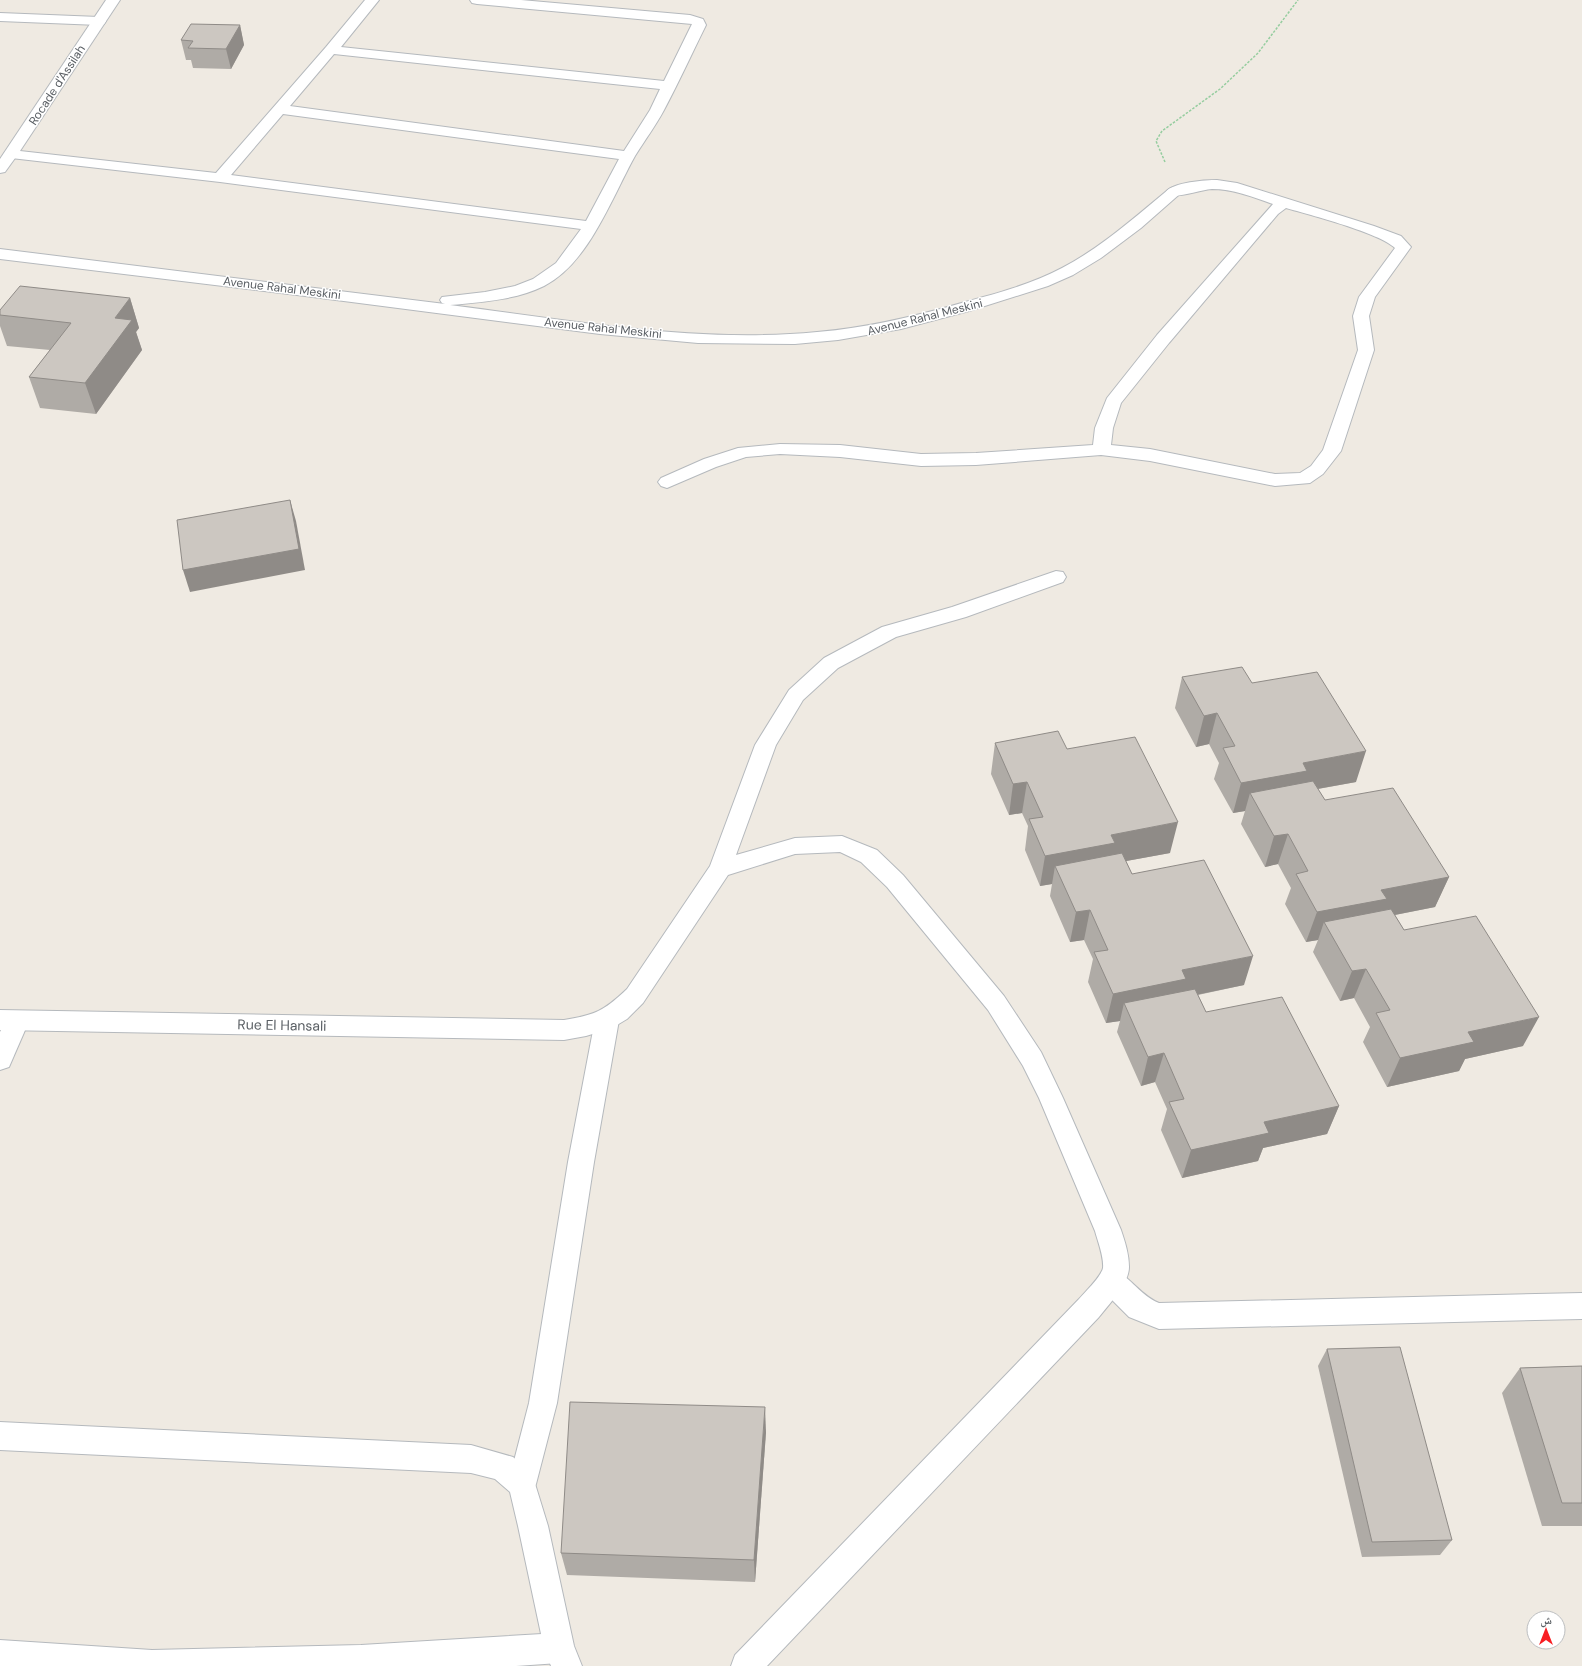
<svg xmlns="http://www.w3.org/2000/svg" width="1582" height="1666" font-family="'DM Sans','Noto Naskh Arabic',sans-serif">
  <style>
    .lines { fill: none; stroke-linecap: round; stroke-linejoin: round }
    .service-casing { stroke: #b5b9bd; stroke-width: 2 }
    .minor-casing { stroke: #b5b9bd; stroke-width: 2 }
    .tertiary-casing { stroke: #b5b9bd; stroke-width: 2 }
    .path { stroke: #95cd9f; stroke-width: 1.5; stroke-dasharray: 2.5 1.5; stroke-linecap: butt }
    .service { fill: #fff; fill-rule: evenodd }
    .minor { fill: #fff; fill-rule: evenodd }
    .tertiary { fill: #fff; fill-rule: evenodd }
    .wall { fill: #afaba6 }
    .shaded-wall { fill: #8f8b87 }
    .building { fill: #ccc7c1; stroke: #8f8b87 }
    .labels { text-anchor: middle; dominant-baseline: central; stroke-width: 3; stroke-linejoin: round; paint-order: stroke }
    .far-street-label { font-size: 12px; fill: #5a5f64; stroke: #fff }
    .street-label { font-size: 14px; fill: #5a5f64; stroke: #fff }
  </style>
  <rect width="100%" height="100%" fill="#efeae2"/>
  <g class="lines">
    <g class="service-casing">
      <g id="service">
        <path d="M1217,180L1237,183L1374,226L1401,236L1411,247L1375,297L1369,316L1374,350L1341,451L1323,474L1310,483L1275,486L1150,461L1101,455L976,465L921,466L840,457L780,454L746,457L716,467L667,488L661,486L658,482L661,478L704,459L738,448L780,444L840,445L921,454L976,453L1093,445L1095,428L1107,398L1157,335L1273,204C1253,197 1233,189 1212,189C1199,190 1179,198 1169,195L1166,192C1173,182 1206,180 1217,180ZM1286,208C1310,215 1380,233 1395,248L1359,297L1353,316L1358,350L1323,450L1311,466L1300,473L1275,474L1150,449L1111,445L1113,428L1121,403L1169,343L1278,214Z"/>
        <path d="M607,1010L615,1013L619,1020L594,1162L557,1403L536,1484L532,1494L522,1498L512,1494L508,1484L529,1403L568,1162L595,1020L599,1013Z"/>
        <path d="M17,1011L25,1014L29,1021L9,1067L0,1070V1032L9,1014Z"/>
        <path d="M1111,1269C1131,1276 1139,1295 1159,1303L1582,1293V1319L1159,1329L1129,1317L1102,1290L1098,1281L1102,1272Z"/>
        <path d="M559,1633L570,1637L574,1648L570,1659L559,1663L516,1666H0V1640L152,1650L361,1645Z"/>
      </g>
    </g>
    <g class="minor-casing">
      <g id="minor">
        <path d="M365,0H379L341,47L664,81L692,24L477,4L472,3L470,0H521L690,15L703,19L706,25C692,53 679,82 664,110C656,125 645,140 635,156C612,197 589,263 544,286C516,300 481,302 450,305C570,320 695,344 817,332C867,328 917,316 965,302C998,293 1032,284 1062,268C1102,247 1135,217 1169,189L1174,187L1179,189L1182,192L1141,228L1101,258L1073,275L1048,286L969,311L901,329L838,340L795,344L698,343L600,334L305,296L0,259V249L445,304L442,303L440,300L442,297L485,292L515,286L533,279L556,263L581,229L220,182L11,158L6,157L4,154L6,151L11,150L216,173L326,47ZM334,54L660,89L650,110L624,151L290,106ZM283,114L619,159L586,221L231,175Z"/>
        <path d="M0,13L99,17L104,18L106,21L104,24L99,25L0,21Z"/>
        <path d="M1056,571L1063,572L1066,577L1063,582L966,617L896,637L838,668L803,700L776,745L736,855L795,838L842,836L877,850L903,875L1004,996L1041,1052L1063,1098L1121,1230C1125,1242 1129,1254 1129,1267C1129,1284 1109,1304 1099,1317L767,1666H731L735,1655L1079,1299C1085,1292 1101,1277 1103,1268C1104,1257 1098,1242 1095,1231L1039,1098L1023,1066L988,1010L887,887L861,862L840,852L795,854L728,875L643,1003L627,1019L612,1028L586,1036L564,1040L0,1030V1010L564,1020C595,1015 604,1011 627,989L710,866L755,745L789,690L824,658L882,627L952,607Z"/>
        <path d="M0,1422L471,1445L513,1457L532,1474L548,1526L574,1646L582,1666H551L544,1648L518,1526L510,1492L495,1479L471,1473L0,1450Z"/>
      </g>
    </g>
    <g class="tertiary-casing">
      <path id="tertiary" d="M106,0H120L18,154L5,172L0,173V159Z"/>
    </g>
    <path class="path" d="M1165,162L1156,141L1162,131L1220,89L1258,53L1298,0"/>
    <use href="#service" class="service"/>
    <use href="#minor" class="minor"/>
    <use href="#tertiary" class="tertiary"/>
  </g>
  <g class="wall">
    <path d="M240,25L244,45L231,69L193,68L191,60H186L181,40Z"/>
    <path d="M130,298L139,328L136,332L142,350L96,414L40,408L29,377L50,350L7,346L0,326V310Z"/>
    <path d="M1182,677L1252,683L1356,782L1318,789L1325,800L1449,877L1435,907L1395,915L1404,930L1523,1046L1465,1059L1459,1071L1387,1087L1363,1042L1370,1027L1354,998L1340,1001L1313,952L1318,940L1306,942L1285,904L1291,888L1278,864L1265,867L1241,824L1245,811L1233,813L1214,779L1219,763L1209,744L1196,747L1175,708Z"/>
    <path d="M995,743L1067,749L1170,853L1126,861L1132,874L1244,985L1198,995L1206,1012L1339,1106L1327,1134L1263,1148L1258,1161L1182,1178L1161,1130L1167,1109L1155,1082L1141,1086L1117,1032L1120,1021L1106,1023L1088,982L1093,959L1084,940L1070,942L1050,896L1052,884L1040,886L1025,850L1028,826L1022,813L1009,815L991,774Z"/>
    <path d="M1327,1349L1452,1540L1440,1555L1362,1557L1318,1366Z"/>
    <path d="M1582,1366V1526H1542L1502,1393L1520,1368Z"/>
    <path d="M766,1432L755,1582L567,1575L561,1553Z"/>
  </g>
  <g class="shaded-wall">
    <path d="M240,25L244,45L231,69L226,49Z"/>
    <path d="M130,298L139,328L136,332L142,350L96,414L85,383L115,318Z"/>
    <path d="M290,500L296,521L305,570L190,592L183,570Z"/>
    <path d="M1217,713L1209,744L1196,747L1204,716Z"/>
    <path d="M1366,751L1356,782L1300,792L1250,793L1245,811L1233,813L1241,783L1303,763Z"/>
    <path d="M1027,782L1022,813L1009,815L1013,784Z"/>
    <path d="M1178,822L1170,853L1110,864L1055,866L1052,884L1040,886L1045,856L1111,835Z"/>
    <path d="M1288,834L1278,864L1265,867L1274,836Z"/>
    <path d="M1449,877L1435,907L1379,918L1324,922L1318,940L1306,942L1317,912L1381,890Z"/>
    <path d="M1090,910L1084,940L1070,942L1076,912Z"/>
    <path d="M1253,956L1244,985L1181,998L1124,1003L1120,1021L1106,1023L1113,994L1182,970Z"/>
    <path d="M1366,969L1354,998L1340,1001L1352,971Z"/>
    <path d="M1539,1017L1523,1046L1465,1059L1459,1071L1387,1087L1400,1058L1468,1032Z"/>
    <path d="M1164,1053L1155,1082L1141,1086L1148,1057Z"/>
    <path d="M1339,1106L1327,1134L1263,1148L1258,1161L1182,1178L1191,1150L1264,1122Z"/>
    <path d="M765,1407L766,1432L755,1582L754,1560Z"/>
  </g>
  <g class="building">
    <path d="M191,24L240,25L226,49L188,48L193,41L181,40Z"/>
    <path d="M20,286L130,298L115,318L132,320L85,383L29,377L71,323L0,315V310Z"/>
    <path d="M290,500L299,549L183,570L177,520Z"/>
    <path d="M1242,667L1252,683L1317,672L1366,751L1303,763L1307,771L1241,783L1223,748L1235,746L1217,713L1204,716L1182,677Z"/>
    <path d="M1058,731L1067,749L1135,737L1178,822L1111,835L1115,843L1045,856L1029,819L1043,817L1027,782L1013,784L995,743Z"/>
    <path d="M1313,781L1325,800L1393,788L1449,877L1381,890L1387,899L1317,912L1296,874L1308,871L1288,834L1274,836L1250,793Z"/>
    <path d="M1122,853L1132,874L1204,860L1253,956L1182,970L1186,979L1113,994L1094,952L1108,950L1090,910L1076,912L1055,866Z"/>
    <path d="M1391,909L1404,930L1476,916L1539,1017L1468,1032L1474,1042L1400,1058L1376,1013L1390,1010L1366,969L1352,971L1324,922Z"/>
    <path d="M1195,989L1206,1012L1282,997L1339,1106L1264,1122L1269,1133L1191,1150L1169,1102L1184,1099L1164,1053L1148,1057L1124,1003Z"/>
    <path d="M1400,1347L1452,1540L1372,1542L1327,1349Z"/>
    <path d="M1582,1366V1503H1562L1520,1368Z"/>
    <path d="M570,1402L765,1407L754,1560L561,1553Z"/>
  </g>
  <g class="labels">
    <g class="far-street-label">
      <text transform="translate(57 85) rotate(-57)">Rocade d'Assilah</text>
      <text transform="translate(282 288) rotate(7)">Avenue Rahal Meskini</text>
      <text transform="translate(925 317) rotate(-14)">Avenue Rahal Meskini</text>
      <text transform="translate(603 328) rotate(6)">Avenue Rahal Meskini</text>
    </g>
    <g class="street-label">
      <text transform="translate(282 1025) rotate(1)">Rue El Hansali</text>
    </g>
  </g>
  <g transform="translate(1546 1630)"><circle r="19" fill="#ffffff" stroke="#bdbfc1"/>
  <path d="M0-3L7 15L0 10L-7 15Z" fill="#f81e23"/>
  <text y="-6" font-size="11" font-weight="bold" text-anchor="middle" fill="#5a5f64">ش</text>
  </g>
</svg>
